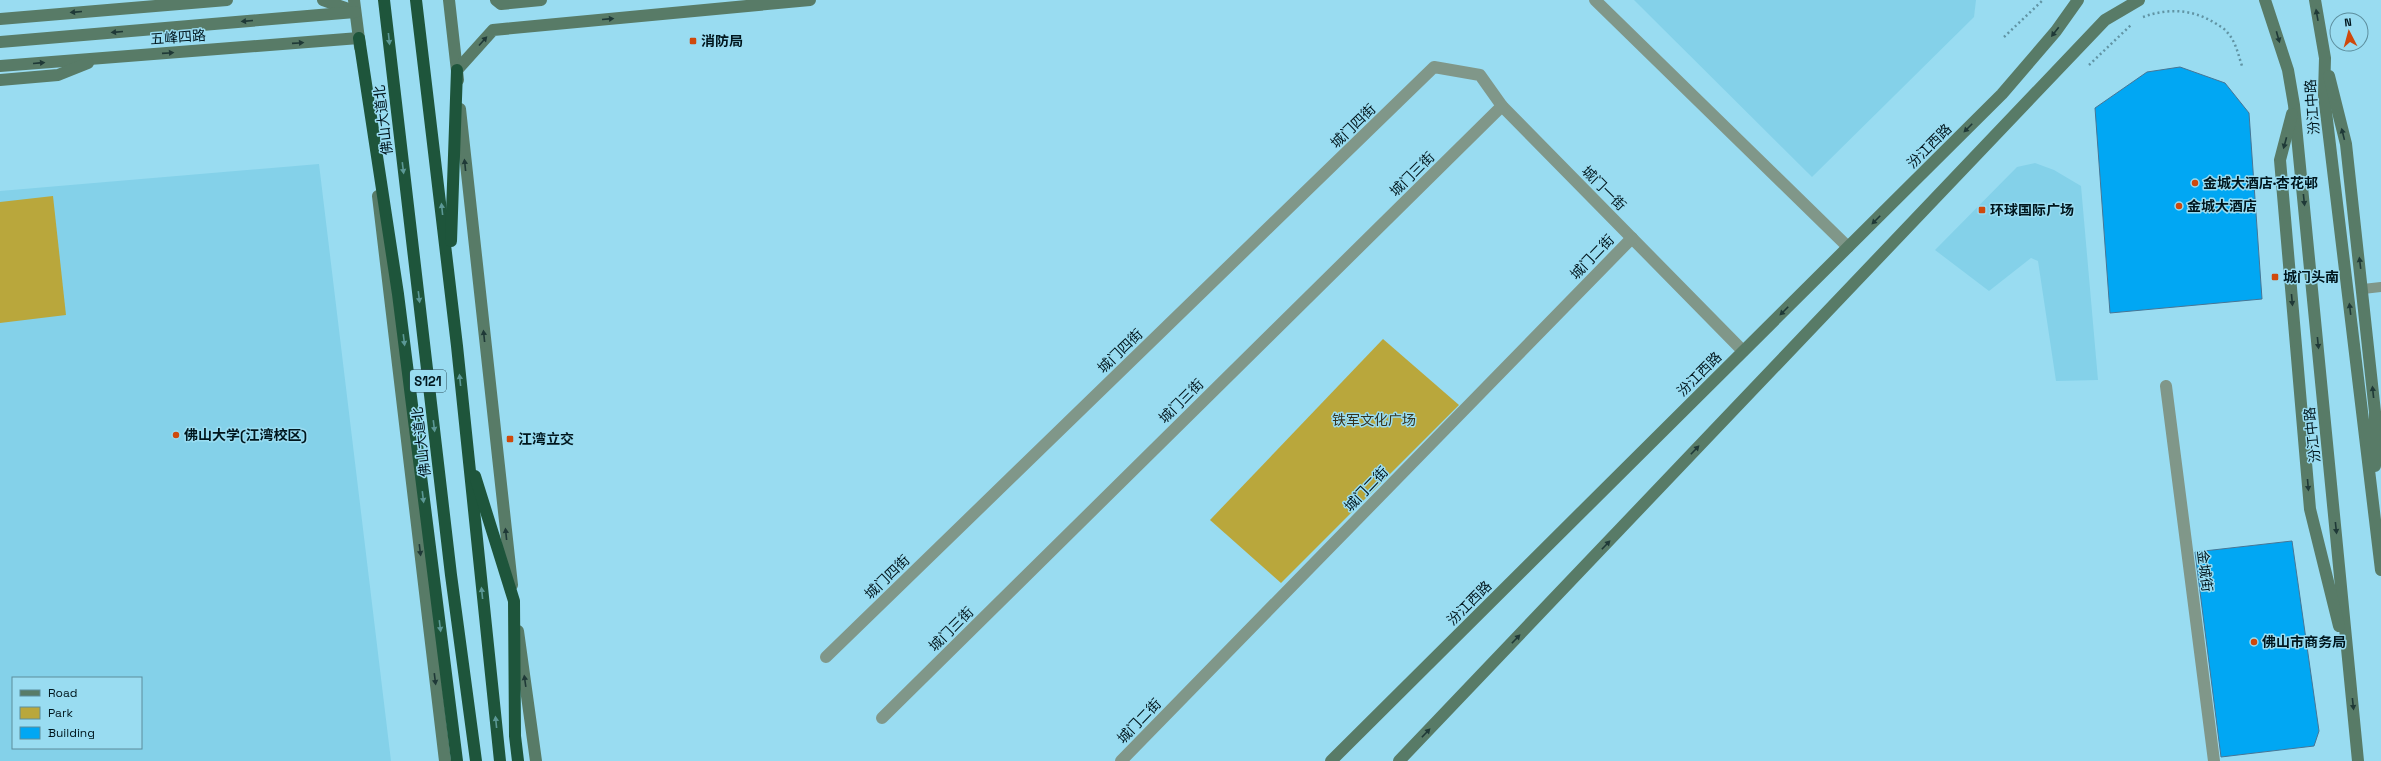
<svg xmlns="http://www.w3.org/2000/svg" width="2381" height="761" font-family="'Space Grotesk','Noto Sans SC',sans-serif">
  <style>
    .built { fill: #84d1e9; fill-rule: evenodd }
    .green { fill: #b9a73c }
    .building { fill: #01a7f3; stroke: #467696 }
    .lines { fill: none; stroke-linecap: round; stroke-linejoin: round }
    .path { stroke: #6194a4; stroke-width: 2.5; stroke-dasharray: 2 3; stroke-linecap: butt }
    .lane { stroke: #809789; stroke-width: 10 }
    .street { stroke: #809789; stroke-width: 12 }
    .secondary { stroke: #587b67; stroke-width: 12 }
    .highway { stroke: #1e553b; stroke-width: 12 }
    .oneway { fill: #1f3937 }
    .oneway2 { fill: #5c9896 }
    .poi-dot { fill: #cf490c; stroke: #99dcf1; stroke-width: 1.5 }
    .labels { text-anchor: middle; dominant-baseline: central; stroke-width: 3; stroke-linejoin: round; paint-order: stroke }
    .shield { fill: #99dcf1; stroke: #2e515d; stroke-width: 1 }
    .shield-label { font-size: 13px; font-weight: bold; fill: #00161d }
    .street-label { font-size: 14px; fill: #00161d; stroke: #99dcf1 }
    .poi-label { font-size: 14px; font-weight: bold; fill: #00161d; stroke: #99dcf1; text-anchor: start }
    .park-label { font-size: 14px; fill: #37331c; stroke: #99dcf1 }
  </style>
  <rect width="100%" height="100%" fill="#99dcf1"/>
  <g class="built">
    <path d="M1634,0H1976L1974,17L1812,177Z"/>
    <path d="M2035,163L2054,170L2081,186L2098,380L2056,381L2038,261L2031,258L1989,291L1935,250L2017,167Z"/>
    <path d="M319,164L391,761H0V191ZM13,678H141V748H13Z"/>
  </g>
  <g class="green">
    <path d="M53,196L66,315L0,323V202Z"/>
    <path d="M1383,339L1459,405L1281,583L1210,520Z"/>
  </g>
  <g class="building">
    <path d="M2180,67L2225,83L2249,113L2262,299L2110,313L2095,108L2147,72Z"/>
    <path d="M2292,541L2319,731L2314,746L2221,757L2195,552Z"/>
  </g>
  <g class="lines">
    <g class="path">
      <path d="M2143,17C2168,8 2192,9 2215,23C2219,26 2224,28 2227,32C2236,42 2238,54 2242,66"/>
      <path d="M2004,37L2043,0"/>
      <path d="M2089,65L2131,25"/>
    </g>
    <path class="lane" d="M2363,289L2381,287"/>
    <g class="street">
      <path d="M1595,0L1848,247"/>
      <path d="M2166,386L2214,761"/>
      <path d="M826,657L1434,67L1480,75L1502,106L1743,351"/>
      <path d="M882,718L1502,106"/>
      <path d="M1121,761L1632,238"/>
    </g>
    <g class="secondary">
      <path d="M323,0L351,10"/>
      <path d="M354,0L360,47"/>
      <path d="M449,0L458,80"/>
      <path d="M496,0L501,4L541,0"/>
      <path d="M2265,0L2288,70L2294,105L2358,761"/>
      <path d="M2315,0L2325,58L2324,95L2381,570"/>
      <path d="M0,19L227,0"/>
      <path d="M0,42L355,12"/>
      <path d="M0,66L359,38"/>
      <path d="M457,70L493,30L810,0"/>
      <path d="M2329,76L2346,144L2375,412V466"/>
      <path d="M0,80L58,75L88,63"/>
      <path d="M460,109L512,585"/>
      <path d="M2292,114L2280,160L2310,509L2339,626"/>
      <path d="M378,196L445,761"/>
      <path d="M518,631L536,761"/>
      <path d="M1331,761L2002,94L2056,31L2078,0"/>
      <path d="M1399,761L2105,20L2139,0"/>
    </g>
    <g class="highway">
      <path d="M384,0L451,575L476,761"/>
      <path d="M416,0L457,346L500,761"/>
      <path d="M359,38L398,294L457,761"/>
      <path d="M451,241L457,70"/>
      <path d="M475,476L514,601L515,736L518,761"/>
    </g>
  </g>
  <defs><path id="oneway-solid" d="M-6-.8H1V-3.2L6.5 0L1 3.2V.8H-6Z"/></defs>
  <g class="oneway">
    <use href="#oneway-solid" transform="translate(76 12) rotate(175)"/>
    <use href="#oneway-solid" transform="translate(2317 15) rotate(-100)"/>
    <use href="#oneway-solid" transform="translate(608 19) rotate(-5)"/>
    <use href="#oneway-solid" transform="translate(247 21) rotate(175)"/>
    <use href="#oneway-solid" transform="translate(117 32) rotate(175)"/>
    <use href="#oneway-solid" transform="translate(2055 32) rotate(128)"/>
    <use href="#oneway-solid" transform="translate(2278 37) rotate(74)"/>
    <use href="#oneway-solid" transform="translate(483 41) rotate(-48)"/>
    <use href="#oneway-solid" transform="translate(298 43) rotate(-4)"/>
    <use href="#oneway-solid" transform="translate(168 53) rotate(-4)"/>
    <use href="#oneway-solid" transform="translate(39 63) rotate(-5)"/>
    <use href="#oneway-solid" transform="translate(1968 128) rotate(135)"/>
    <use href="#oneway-solid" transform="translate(2343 134) rotate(-104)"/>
    <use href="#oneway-solid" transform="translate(2285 143) rotate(105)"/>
    <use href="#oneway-solid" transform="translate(465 165) rotate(-96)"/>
    <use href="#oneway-solid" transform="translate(2304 200) rotate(84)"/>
    <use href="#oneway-solid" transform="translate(1876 220) rotate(135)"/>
    <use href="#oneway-solid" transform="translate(2360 263) rotate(-97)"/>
    <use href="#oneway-solid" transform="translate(2292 300) rotate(85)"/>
    <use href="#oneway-solid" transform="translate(2350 309) rotate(-97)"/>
    <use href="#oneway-solid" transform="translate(1784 311) rotate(135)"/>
    <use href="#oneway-solid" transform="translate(484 336) rotate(-96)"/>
    <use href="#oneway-solid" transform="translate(2318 343) rotate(84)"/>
    <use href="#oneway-solid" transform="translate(2373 392) rotate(-96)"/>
    <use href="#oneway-solid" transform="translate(1695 450) rotate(-46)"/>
    <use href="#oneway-solid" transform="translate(2308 485) rotate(85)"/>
    <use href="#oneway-solid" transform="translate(2336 528) rotate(84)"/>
    <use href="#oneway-solid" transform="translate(506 534) rotate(-96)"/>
    <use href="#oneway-solid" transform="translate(1606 545) rotate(-46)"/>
    <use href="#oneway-solid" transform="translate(420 550) rotate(83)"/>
    <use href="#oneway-solid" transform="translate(1516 639) rotate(-46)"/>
    <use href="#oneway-solid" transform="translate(435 679) rotate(83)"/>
    <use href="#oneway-solid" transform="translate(525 681) rotate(-98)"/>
    <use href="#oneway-solid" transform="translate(2353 704) rotate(84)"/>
    <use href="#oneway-solid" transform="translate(1426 733) rotate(-46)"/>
  </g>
  <g class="oneway2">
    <use href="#oneway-solid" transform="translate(389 39) rotate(84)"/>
    <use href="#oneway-solid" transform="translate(403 168) rotate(83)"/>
    <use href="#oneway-solid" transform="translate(442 209) rotate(-96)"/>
    <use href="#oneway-solid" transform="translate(419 297) rotate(83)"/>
    <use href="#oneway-solid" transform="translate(404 340) rotate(83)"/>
    <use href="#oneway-solid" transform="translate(460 380) rotate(-96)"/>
    <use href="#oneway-solid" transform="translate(434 426) rotate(83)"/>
    <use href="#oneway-solid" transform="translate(423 497) rotate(83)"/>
    <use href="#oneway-solid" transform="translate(482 593) rotate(-96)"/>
    <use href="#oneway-solid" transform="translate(440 626) rotate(83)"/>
    <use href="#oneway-solid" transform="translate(496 722) rotate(-96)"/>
  </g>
  <g class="poi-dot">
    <rect x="689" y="37" width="8" height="8" rx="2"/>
    <circle cx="2195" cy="183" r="4"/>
    <circle cx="2179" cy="206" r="4"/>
    <rect x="1978" y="206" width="8" height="8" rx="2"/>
    <rect x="2271" y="273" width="8" height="8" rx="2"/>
    <circle cx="176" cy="435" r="4"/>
    <rect x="506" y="435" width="8" height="8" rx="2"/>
    <circle cx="2254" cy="642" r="4"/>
  </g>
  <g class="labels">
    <rect class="shield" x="410" y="370" width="36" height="22" rx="3"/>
    <g class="shield-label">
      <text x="428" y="381">S121</text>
    </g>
    <g class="street-label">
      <text transform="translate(178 37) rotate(-4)">五峰四路</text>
      <text transform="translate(2312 107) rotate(-94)">汾江中路</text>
      <text transform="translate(383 120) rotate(-97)">佛山大道北</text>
      <text transform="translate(1353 126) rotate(-44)">城门四街</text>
      <text transform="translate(1929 146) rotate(-45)">汾江西路</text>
      <text transform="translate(1412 174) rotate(-45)">城门三街</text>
      <text transform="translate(1604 188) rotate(45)">城门一街</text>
      <text transform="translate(1592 257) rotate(-46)">城门二街</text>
      <text transform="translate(1120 351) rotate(-44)">城门四街</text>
      <text transform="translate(1699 374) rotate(-45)">汾江西路</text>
      <text transform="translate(1181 401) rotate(-45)">城门三街</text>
      <text transform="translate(2312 435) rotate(-96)">汾江中路</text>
      <text transform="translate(421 442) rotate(-97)">佛山大道北</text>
      <text transform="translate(1366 489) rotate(-46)">城门二街</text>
      <text transform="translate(2205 571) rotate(83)">金城街</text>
      <text transform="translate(887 577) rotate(-44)">城门四街</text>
      <text transform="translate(1469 603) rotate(-45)">汾江西路</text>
      <text transform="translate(951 629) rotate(-45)">城门三街</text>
      <text transform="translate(1139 721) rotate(-46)">城门二街</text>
    </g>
    <g class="poi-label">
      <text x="701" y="41">消防局</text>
      <text x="2203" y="183">金城大酒店·杏花邨</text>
      <text x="2187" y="206">金城大酒店</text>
      <text x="1990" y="210">环球国际广场</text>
      <text x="2283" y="277">城门头南</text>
      <text x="184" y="435">佛山大学(江湾校区)</text>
      <text x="518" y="439">江湾立交</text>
      <text x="2262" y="642">佛山市商务局</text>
    </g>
    <g class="park-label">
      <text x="1374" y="420">铁军文化广场</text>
    </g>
  </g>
  <rect x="12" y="677" width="130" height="72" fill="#99dcf1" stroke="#5c8d9c"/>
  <rect x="20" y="690" width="20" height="6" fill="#587b67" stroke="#5c8d9c"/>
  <text x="48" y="697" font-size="12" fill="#00161d">Road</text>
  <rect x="20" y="707" width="20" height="12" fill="#b9a73c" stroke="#5c8d9c"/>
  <text x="48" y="717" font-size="12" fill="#00161d">Park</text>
  <rect x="20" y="727" width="20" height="12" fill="#01a7f3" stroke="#5c8d9c"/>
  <text x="48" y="737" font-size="12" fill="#00161d">Building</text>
  <g transform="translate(2349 32) rotate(354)"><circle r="19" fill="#99dcf1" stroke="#5c8d9c"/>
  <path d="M0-3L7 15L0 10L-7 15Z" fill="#cf490c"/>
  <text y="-6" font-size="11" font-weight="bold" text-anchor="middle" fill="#00161d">N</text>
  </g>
</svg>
